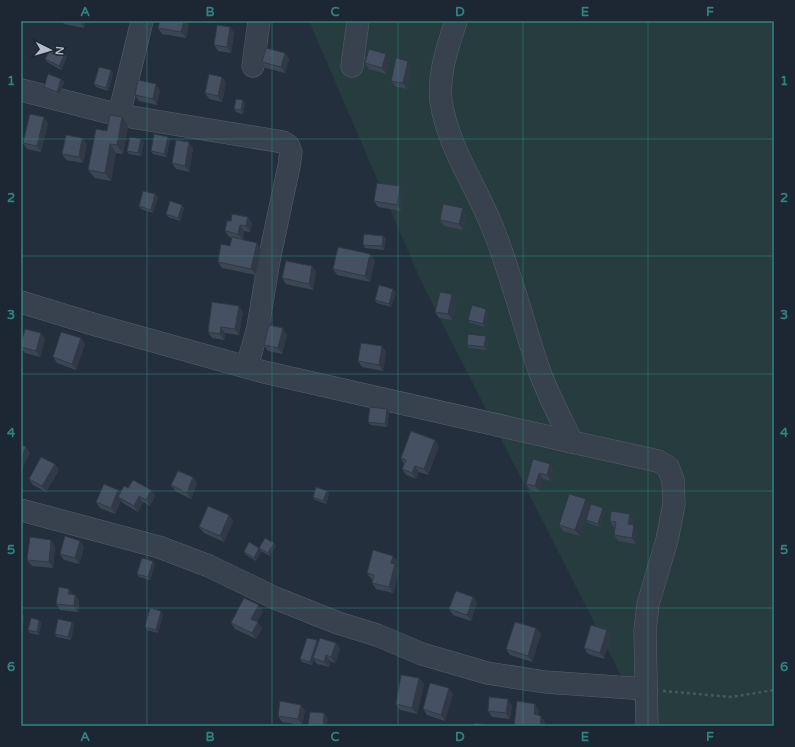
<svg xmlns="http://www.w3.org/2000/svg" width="795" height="747" font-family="'Varela Round',sans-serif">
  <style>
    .green { fill: #263c3f }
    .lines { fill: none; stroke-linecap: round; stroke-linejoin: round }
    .minor-casing { stroke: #565f6c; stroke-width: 23 }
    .path { stroke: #44595c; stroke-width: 2.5; stroke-dasharray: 3 3; stroke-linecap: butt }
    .minor { stroke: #38414e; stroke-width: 22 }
    .wall { fill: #3b4654 }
    .shaded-wall { fill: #303945 }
    .building { fill: #455162; stroke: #303945 }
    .grid { fill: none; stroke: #308480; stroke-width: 1; stroke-opacity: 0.55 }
    .neatline { fill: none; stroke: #308480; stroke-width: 1.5 }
    .grid-label { font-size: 13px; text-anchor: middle; font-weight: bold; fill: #308480 }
  </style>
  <rect width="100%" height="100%" fill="#242f3e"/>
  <path class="green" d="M309,21H774V726H640L644,721L421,281Z"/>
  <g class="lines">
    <g class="minor-casing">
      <g id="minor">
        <path d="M456,21C448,47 438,72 441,101C448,147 475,184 492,226C511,273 523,323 539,370C548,395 561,419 572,442L658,461L668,467L673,480L674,504L667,540L648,604L645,631L647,726"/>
        <path d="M253,66L259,21"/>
        <path d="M352,66L358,21"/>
        <path d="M21,90L119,115L283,142L288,145L291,152L289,166L269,260L258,327L247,367"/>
        <path d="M119,115L142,21"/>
        <path d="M21,302L96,325L264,372L572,442"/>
        <path d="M21,510L159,547L209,566L275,598L338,623L377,635L422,654L487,673L545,682L646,689"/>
      </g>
    </g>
    <path class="path" d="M663,691L732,697L774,690"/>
    <use href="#minor" class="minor"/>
  </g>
  <g class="wall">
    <path d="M62,21H85L84,28L64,24Z"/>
    <path d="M189,23L186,38L162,34L158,28Z"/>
    <path d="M230,27L234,33L231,53L218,51L214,45Z"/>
    <path d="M285,53L289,59L285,73L266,68L262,62Z"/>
    <path d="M67,57L61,70L47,62L45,59Z"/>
    <path d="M390,60L386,74L369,69L365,63Z"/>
    <path d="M412,67L407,89L396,87L391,81Z"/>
    <path d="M111,70L113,73L108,91L96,87L94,84Z"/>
    <path d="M222,77L226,83L222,102L209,99L205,93Z"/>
    <path d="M61,79L64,82L59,95L46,90L44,87Z"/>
    <path d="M160,90L157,105L139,101L135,95Z"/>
    <path d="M243,100L245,103L243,114L236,112L234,109Z"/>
    <path d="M122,117L128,126L123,154L116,153L111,181L95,178L88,170L107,131Z"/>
    <path d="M48,123L41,152L27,149L23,143Z"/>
    <path d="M82,138L87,144L83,163L66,160L62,154Z"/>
    <path d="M170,140L166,157L153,154L151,151Z"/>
    <path d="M144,142L141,156L129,154L127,151Z"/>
    <path d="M193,148L189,172L176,169L172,163Z"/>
    <path d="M404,192L401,211L378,207L374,201Z"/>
    <path d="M158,197L153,213L141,209L139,206Z"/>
    <path d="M182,205L184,208L180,221L168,217L166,214Z"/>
    <path d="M467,214L463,230L444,226L440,220Z"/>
    <path d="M227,221L252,223L250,232L244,231L243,240L261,249L256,275L222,268L218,262L230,246L232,238L229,237L225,231Z"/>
    <path d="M383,236L386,239L384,250L365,248L363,245Z"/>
    <path d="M370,254L375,260L370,282L337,275L333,269Z"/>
    <path d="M312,266L316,272L313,290L286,284L282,278Z"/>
    <path d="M396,292L391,307L377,303L375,300Z"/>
    <path d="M452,294L457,300L452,320L439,318L435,312Z"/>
    <path d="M243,312L239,335L225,333L224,340L212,338L208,332Z"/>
    <path d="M488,312L485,327L470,323L468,320Z"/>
    <path d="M287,334L282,354L268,351L264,345Z"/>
    <path d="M486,336L488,339L487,350L469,348L467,345Z"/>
    <path d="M81,338L85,344L76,370L57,363L53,357Z"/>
    <path d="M45,339L40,357L25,353L21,348V344Z"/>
    <path d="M382,346L386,352L383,371L362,367L358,361Z"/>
    <path d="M387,409L389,412L387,427L371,425L368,422Z"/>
    <path d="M439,446L428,475L419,472L416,479L406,475L402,469L404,464L401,458Z"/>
    <path d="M533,459L554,470L551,481L543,479L540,492L530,490L526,484Z"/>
    <path d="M55,464L59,470L46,492L33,485L29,479Z"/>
    <path d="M193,477L197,483L191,499L175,491L171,485Z"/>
    <path d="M128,488L151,490L155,496L150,506L143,502L138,512L123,503L121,500L115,514L100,508L96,502L118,490L121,493Z"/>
    <path d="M327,491L329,494L326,504L315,500L313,497Z"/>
    <path d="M586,499L590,505L580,536L563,531L559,525Z"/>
    <path d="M605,511L600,527L588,523L586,520Z"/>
    <path d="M630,514L634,520L633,525L638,531L636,544L618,541L614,535L615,527H614L610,521Z"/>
    <path d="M229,515L233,521L224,542L204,533L199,527Z"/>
    <path d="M55,546L53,568L32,566L27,560Z"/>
    <path d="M276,546L270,556L261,551L259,548Z"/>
    <path d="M84,547L79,564L64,560L60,554Z"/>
    <path d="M259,548L261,551L256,561L246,555L244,552Z"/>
    <path d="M398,561L396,567L399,570L393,593L376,589L372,583V579H371L367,573Z"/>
    <path d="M155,564L150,580L139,577L137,574Z"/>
    <path d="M75,595L79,601L78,612L60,610L56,604Z"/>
    <path d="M473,597L477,603L471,621L453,615L449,609Z"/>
    <path d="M263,611L257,622L262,628L256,639L235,629L231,623Z"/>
    <path d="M163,614L158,633L147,630L145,627Z"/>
    <path d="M39,620L41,623L39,635L30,633L28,630Z"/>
    <path d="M72,622L74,625L71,640L57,637L55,634Z"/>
    <path d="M607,630L611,636L604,659L588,654L584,648Z"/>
    <path d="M541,634L532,662L510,655L506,649Z"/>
    <path d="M318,642L336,643L340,649L335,663L330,661L329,667L317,664L313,659L312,665L302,662L300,659Z"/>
    <path d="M419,678L424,684L417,714L400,710L396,704Z"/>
    <path d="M453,694L445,721L427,715L423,709Z"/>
    <path d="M301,705L305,711L302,725L282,722L278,716Z"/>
    <path d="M512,705L510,719L492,717L488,711Z"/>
  </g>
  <g class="shaded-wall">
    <path d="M80,21H85L84,28L80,22Z"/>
    <path d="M184,21H187L189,23L186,38L181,32Z"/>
    <path d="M230,27L234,33L231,53L227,47Z"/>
    <path d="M285,53L289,59L285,73L281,67Z"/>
    <path d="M65,54L67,57L61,70L59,66Z"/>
    <path d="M386,54L390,60L386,74L382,68Z"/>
    <path d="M408,61L412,67L407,89L403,83Z"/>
    <path d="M111,70L113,73L108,91L106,88Z"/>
    <path d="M222,77L226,83L222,102L218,96Z"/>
    <path d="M61,79L64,82L59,95L57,92Z"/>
    <path d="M156,84L160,90L157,105L153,99Z"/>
    <path d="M243,100L245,103L243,114L241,110Z"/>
    <path d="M44,117L48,123L41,152L37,146Z"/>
    <path d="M122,117L128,126L123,154L117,145Z"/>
    <path d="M168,137L170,140L166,157L164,154Z"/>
    <path d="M82,138L87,144L83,163L79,157Z"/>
    <path d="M141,139L144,142L141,156L138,153Z"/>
    <path d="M189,142L193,148L189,172L185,166Z"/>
    <path d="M110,144L116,153L111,181L105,173Z"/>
    <path d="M400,186L404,192L401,211L397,205Z"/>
    <path d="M155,194L158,197L153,213L151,210Z"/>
    <path d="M182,205L184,208L180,221L178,218Z"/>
    <path d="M463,208L467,214L463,230L459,224Z"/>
    <path d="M248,217L252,223L250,232L246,226Z"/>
    <path d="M240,225L244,231L243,240L238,234Z"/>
    <path d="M383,236L386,239L384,250L382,246Z"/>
    <path d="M257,243L261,249L256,275L251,269Z"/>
    <path d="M370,254L375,260L370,282L365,276Z"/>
    <path d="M312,266L316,272L313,290L309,284Z"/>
    <path d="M393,289L396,292L391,307L389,304Z"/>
    <path d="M452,294L457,300L452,320L448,314Z"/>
    <path d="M239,306L243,312L239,335L235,329Z"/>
    <path d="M486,309L488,312L485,327L483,324Z"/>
    <path d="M221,327L225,333L224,340L220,334Z"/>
    <path d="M283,328L287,334L282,354L278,348Z"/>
    <path d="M41,333L45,339L40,357L36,351Z"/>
    <path d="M486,336L488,339L487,350L484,347Z"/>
    <path d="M81,338L85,344L76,370L72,364Z"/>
    <path d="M382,346L386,352L383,371L379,365Z"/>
    <path d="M387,409L389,412L387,427L385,424Z"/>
    <path d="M435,440L439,446L428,475L424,469Z"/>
    <path d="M26,447L30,453L22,470L21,468V458Z"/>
    <path d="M55,464L59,470L46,492L42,486Z"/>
    <path d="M550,464L554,470L551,481L547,475Z"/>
    <path d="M415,466L419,472L416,479L412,473Z"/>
    <path d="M539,473L543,479L540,492L535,486Z"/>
    <path d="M193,477L197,483L191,499L187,493Z"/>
    <path d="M118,490L123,496L118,497L121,500L115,514L111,508Z"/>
    <path d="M151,490L155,496L150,506L146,500Z"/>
    <path d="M327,491L329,494L326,504L323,501Z"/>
    <path d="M139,496L143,502L138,512L134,506Z"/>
    <path d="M586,499L590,505L580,536L575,530Z"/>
    <path d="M603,508L605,511L600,527L598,524Z"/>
    <path d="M630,514L634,520L633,530L628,524Z"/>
    <path d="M229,515L233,521L224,542L220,536Z"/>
    <path d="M634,525L638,531L636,544L632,538Z"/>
    <path d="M51,540L55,546L53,568L49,562Z"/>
    <path d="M80,541L84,547L79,564L75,558Z"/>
    <path d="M274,543L276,546L270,556L268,553Z"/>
    <path d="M259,548L261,551L256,561L254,558Z"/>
    <path d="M393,556L398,561L396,567L399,570L393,593L389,587L391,563Z"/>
    <path d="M153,561L155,564L150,580L148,577Z"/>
    <path d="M69,589L73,595L68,594Z"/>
    <path d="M75,595L79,601L78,612L74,606Z"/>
    <path d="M473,597L477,603L471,621L467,615Z"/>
    <path d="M259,605L263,611L255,625L251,619Z"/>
    <path d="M161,611L163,614L158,633L156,630Z"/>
    <path d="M21,613L24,616L21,652Z"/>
    <path d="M39,620L41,623L39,635L37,632Z"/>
    <path d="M72,622L74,625L71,640L68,637Z"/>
    <path d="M258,622L262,628L256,639L252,633Z"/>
    <path d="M536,628L541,634L532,662L528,656Z"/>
    <path d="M607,630L611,636L604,659L600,653Z"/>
    <path d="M317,640L319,643L313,658V659L312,665L310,662Z"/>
    <path d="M336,643L340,649L335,663L331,657Z"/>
    <path d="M326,655L330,661L329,667L324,662Z"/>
    <path d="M419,678L424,684L417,714L412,708Z"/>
    <path d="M449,688L453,694L445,721L441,715Z"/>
    <path d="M508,699L512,705L510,719L506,713Z"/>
    <path d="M535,704L539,710L538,720L534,714Z"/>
    <path d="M301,705L305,711L302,725L298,719Z"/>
    <path d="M324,713L328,719L327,726H323Z"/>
    <path d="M541,716L545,722V726H540Z"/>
  </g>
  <g class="building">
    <path d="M160,21H184L181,32L158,28Z"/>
    <path d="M217,25L230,27L227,47L214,45Z"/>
    <path d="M51,47L65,54L59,66L45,59Z"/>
    <path d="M266,48L285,53L281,67L262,62Z"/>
    <path d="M369,49L386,54L382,68L365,63Z"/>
    <path d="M396,58L408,61L403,83L391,81Z"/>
    <path d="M99,67L111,70L106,88L94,84Z"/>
    <path d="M48,74L61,79L57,92L44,87Z"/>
    <path d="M209,74L222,77L218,96L205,93Z"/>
    <path d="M138,80L156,84L153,99L135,95Z"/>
    <path d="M236,99L243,100L241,110L234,109Z"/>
    <path d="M30,114L44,117L37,146L23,143Z"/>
    <path d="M110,115L122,117L117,145L110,144L105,173L88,170L96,129L107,131Z"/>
    <path d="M154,134L168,137L164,154L151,151Z"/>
    <path d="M66,135L82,138L79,157L62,154Z"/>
    <path d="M130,137L141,139L138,153L127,151Z"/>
    <path d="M176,140L189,142L185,166L172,163Z"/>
    <path d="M377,183L400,186L397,205L374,201Z"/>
    <path d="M143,191L155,194L151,210L139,206Z"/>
    <path d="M170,201L182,205L178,218L166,214Z"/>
    <path d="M443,204L463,208L459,224L440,220Z"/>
    <path d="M232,214L248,217L246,226L240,225L238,234L225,231L227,221H231Z"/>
    <path d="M364,234L383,236L382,246L363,245Z"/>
    <path d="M232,237L257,243L251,269L218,262L221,244L230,246Z"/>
    <path d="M338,247L370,254L365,276L333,269Z"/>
    <path d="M286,261L312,266L309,284L282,278Z"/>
    <path d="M379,285L393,289L389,304L375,300Z"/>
    <path d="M440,292L452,294L448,314L435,312Z"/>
    <path d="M212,302L239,306L235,329L221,327L220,334L208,332Z"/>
    <path d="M472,305L486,309L483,324L468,320Z"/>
    <path d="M269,325L283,328L278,348L264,345Z"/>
    <path d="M25,329L41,333L36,351L21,347V344Z"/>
    <path d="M61,332L81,338L72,364L53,357Z"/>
    <path d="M468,334L486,336L484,347L467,345Z"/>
    <path d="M361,343L382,346L379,365L358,361Z"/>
    <path d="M370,407L387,409L385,424L368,422Z"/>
    <path d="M411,431L435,440L424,469L415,466L412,473L402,469L406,460L401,458Z"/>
    <path d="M21,445L26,447L21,458Z"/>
    <path d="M41,457L55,464L42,486L29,479Z"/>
    <path d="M533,459L550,464L547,475L539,473L535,486L526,484Z"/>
    <path d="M178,471L193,477L187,493L171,485Z"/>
    <path d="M133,480L151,490L146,500L139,496L134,506L118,497L124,486L128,488Z"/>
    <path d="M104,484L118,490L111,508L96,502Z"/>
    <path d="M316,487L327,491L323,501L313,497Z"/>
    <path d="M569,494L586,499L575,530L559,525Z"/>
    <path d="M591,504L603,508L598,524L586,520Z"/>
    <path d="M208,506L229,515L220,536L199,527Z"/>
    <path d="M611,511L630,514L628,524L634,525L632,538L614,535L616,522L610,521Z"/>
    <path d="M65,536L80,541L75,558L60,554Z"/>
    <path d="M30,537L51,540L49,562L27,560Z"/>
    <path d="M265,538L274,543L268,553L259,548Z"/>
    <path d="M249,542L259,548L254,558L244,552Z"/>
    <path d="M373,550L393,556L391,563L395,564L389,587L372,583L374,575L367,573Z"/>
    <path d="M142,558L153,561L148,577L137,574Z"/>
    <path d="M59,587L69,589L68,594L75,595L74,606L56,604Z"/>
    <path d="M456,591L473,597L467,615L449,609Z"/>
    <path d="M244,598L259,605L251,619L258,622L252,633L231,623Z"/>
    <path d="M150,608L161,611L156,630L145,627Z"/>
    <path d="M31,618L39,620L37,632L28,630Z"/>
    <path d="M58,619L72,622L68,637L55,634Z"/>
    <path d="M515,622L536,628L528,656L506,649Z"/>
    <path d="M591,625L607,630L600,653L584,648Z"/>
    <path d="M307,638L317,640L310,662L300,659Z"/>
    <path d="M320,638L336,643L331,657L326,655L324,662L313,658Z"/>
    <path d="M401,675L419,678L412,708L396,704Z"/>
    <path d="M430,683L449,688L441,715L423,709Z"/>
    <path d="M489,697L508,699L506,713L488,711Z"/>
    <path d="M280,701L301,705L298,719L278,716Z"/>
    <path d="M517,701L535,704L534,714L541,716L540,726H514Z"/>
    <path d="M310,712L324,713L323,726H308Z"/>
    <path d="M474,723L487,725V726H474Z"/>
  </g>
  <path class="grid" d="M147,21V726M272,21V726M398,21V726M523,21V726M648,21V726M21,139H774M21,256H774M21,374H774M21,491H774M21,608H774"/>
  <rect width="795" height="747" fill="none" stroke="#1d2633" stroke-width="44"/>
  <g transform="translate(50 50) rotate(95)" stroke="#1d2633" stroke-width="3" paint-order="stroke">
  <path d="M0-3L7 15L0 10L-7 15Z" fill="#b4bcc9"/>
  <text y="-6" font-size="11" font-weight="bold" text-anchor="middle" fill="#b4bcc9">N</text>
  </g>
  <rect x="22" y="22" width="751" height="703" class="neatline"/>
  <g class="grid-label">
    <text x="85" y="16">A</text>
    <text x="210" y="16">B</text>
    <text x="335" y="16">C</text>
    <text x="460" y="16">D</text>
    <text x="585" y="16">E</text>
    <text x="710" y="16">F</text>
    <text x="11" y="85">1</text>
    <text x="784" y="85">1</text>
    <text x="11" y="202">2</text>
    <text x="784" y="202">2</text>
    <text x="11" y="319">3</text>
    <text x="784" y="319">3</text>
    <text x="11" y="437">4</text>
    <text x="784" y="437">4</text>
    <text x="11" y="554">5</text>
    <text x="784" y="554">5</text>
    <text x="11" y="671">6</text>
    <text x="784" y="671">6</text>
    <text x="85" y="741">A</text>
    <text x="210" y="741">B</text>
    <text x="335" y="741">C</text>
    <text x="460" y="741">D</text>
    <text x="585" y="741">E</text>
    <text x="710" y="741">F</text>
  </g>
</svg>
